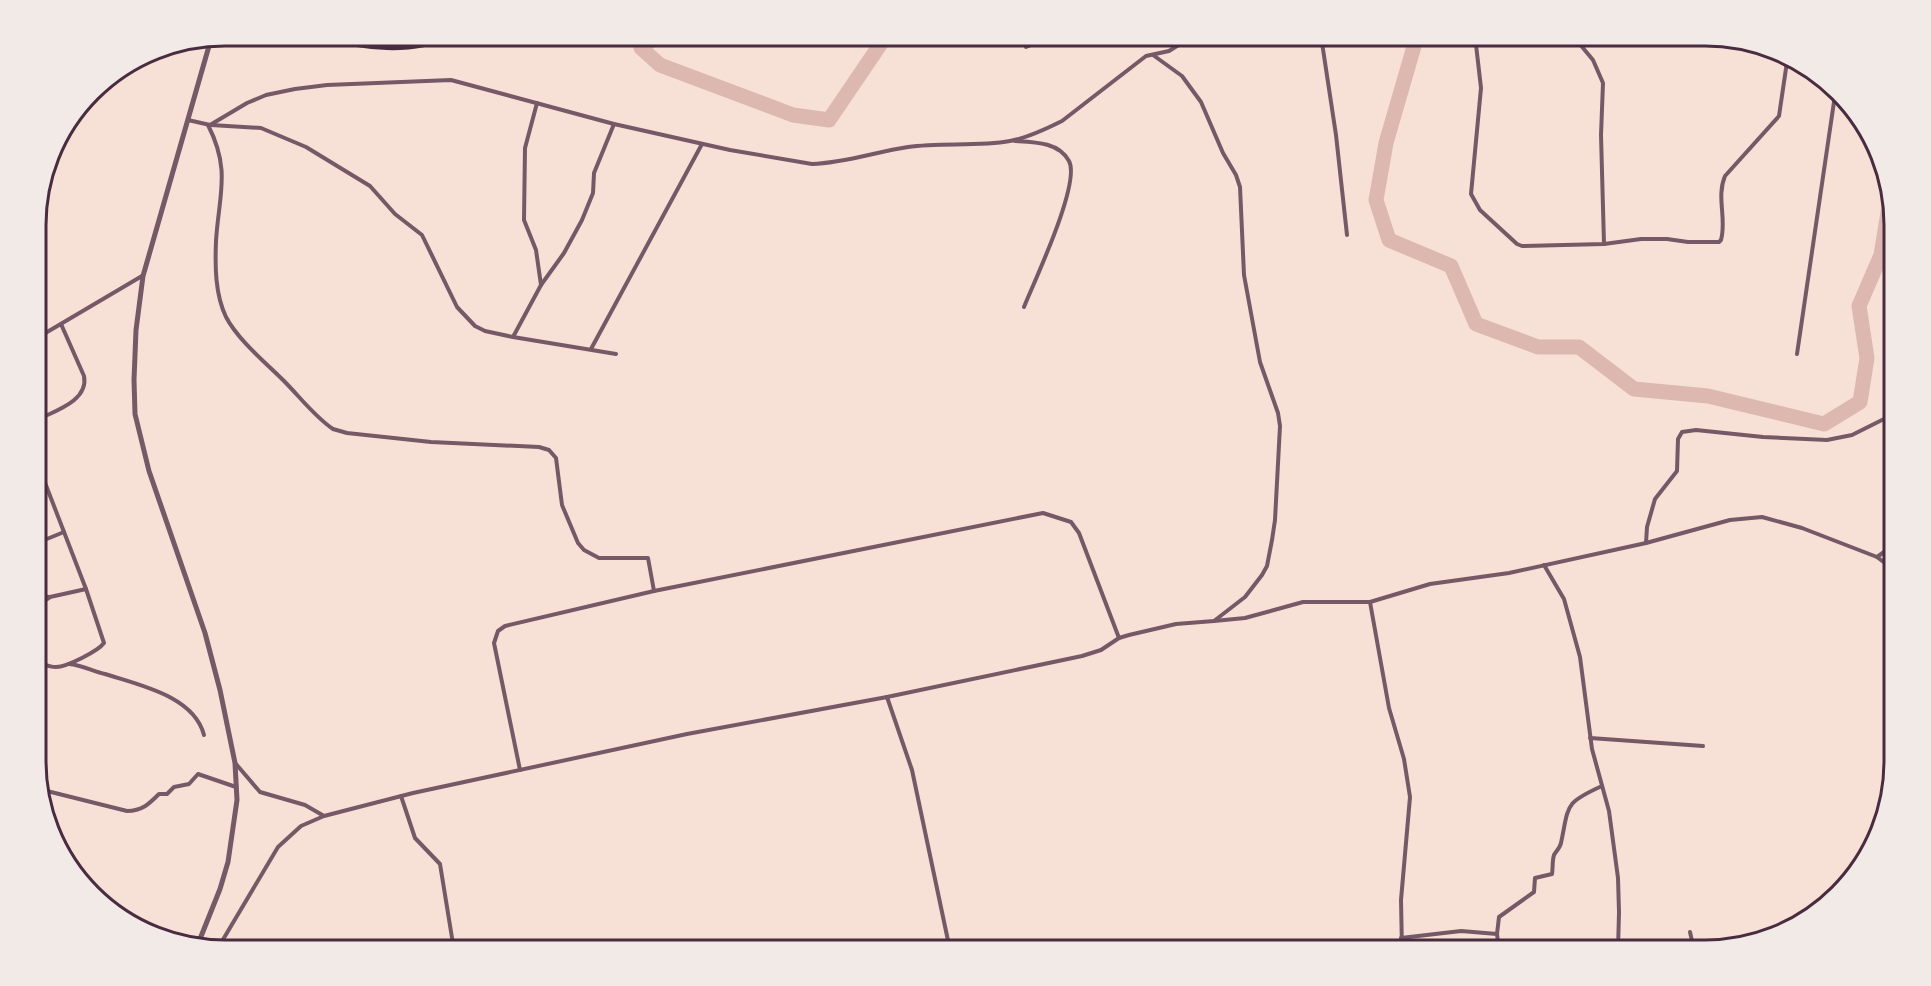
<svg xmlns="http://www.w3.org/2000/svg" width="1931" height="986" font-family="'Titillium Web',sans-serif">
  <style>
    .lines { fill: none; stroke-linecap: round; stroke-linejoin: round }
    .river { stroke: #dcb8b0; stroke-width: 15 }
    .minor { stroke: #755966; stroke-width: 4 }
    .tertiary { stroke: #755966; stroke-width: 5 }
    .secondary { stroke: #4a2c40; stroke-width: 5 }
    .rim { fill: none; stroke: #4a2c40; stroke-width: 3 }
  </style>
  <rect width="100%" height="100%" fill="#f7e1d7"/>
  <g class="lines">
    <g class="river">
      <path d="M657,36L641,48L660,65L793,115L829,120L886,36"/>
      <path d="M1417,36L1386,143L1376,200L1389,240L1451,266L1476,324L1538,347H1579L1634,389L1708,396L1824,424L1860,402L1867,358L1859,306L1881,255L1891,194"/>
    </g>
    <g class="minor">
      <path d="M1321,36L1336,135L1347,235"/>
      <path d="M1475,36L1481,88L1471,194L1480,210L1517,244L1522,246L1604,244L1641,239H1667L1688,242H1719L1721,240C1727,219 1716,197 1725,176L1779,116L1788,55"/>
      <path d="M1573,36L1593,60L1603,83L1601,135L1604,244"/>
      <path d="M1026,47L1054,36"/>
      <path d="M188,120L210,125L247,103L266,95L295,89L327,85L451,80L614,124L730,150L812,164C845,163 875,152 908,147C941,142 976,147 1010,141C1027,138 1046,129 1062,121L1146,56L1169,51L1193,36"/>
      <path d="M208,125C231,170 219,194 216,241C215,266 215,294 226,317C238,340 266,363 284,381C300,397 315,417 333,429L347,433L431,442L539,447L549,450L556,458L562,505L578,543L584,550L599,558H648L654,591"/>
      <path d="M211,125L261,128L306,147L370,186L395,214L422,235L457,307L475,326L485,331L513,337L616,354"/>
      <path d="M1015,141C1034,142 1059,142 1069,161C1081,183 1034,282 1024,307"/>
      <path d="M541,285L564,253L582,220L593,193L594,173L614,124"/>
      <path d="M513,337L541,285L536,250L524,220L525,148L537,103"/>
      <path d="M37,338L142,276"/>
      <path d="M591,349L702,144"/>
      <path d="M1797,354L1835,95"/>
      <path d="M37,420C54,411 89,401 84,376L61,324"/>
      <path d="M37,462L86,589L104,643C98,651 67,667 56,667C50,667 43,664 37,662"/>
      <path d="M37,543L64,532"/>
      <path d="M1646,543L1647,527L1655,499L1677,471L1678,439L1682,432L1696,430L1763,437L1827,440L1852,435L1894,414"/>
      <path d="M1877,557L1884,552L1894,550"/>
      <path d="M1544,565L1564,599L1580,657L1592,749L1609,811L1618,878L1619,912L1618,950"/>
      <path d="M37,596L50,597L86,589"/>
      <path d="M1370,602L1389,708L1404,759L1410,797L1401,900L1402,950"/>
      <path d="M37,605L49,598"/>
      <path d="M1214,621L1245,618L1303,602H1370L1430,584L1509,573L1646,543L1730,520L1762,517L1802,528L1877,557L1894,570"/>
      <path d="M69,664C81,665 93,671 105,674C139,685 194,696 204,735"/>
      <path d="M887,697L1082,656L1101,650L1119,638L1129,635L1176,624L1214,621L1245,597L1262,575L1267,566L1272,540L1275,520L1280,426L1278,413L1260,362L1244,275L1240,187L1236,175L1223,153L1201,102L1182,76L1153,55"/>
      <path d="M1590,738L1703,746"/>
      <path d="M236,764L260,792L305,805L324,816"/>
      <path d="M520,770L494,643L498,631L505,626L654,591L1043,513L1071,522L1079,533L1119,638"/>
      <path d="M39,789L127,811C142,811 149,804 159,794H167L174,787L189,784L198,774L236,787"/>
      <path d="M401,796L415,838L440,864L454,950"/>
      <path d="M1690,932L1694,950"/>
      <path d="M1497,934L1499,950"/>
      <path d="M1401,938L1461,931L1497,934L1499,917L1534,892L1535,878L1552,874C1553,869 1552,861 1554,855C1556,851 1560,848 1561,843C1569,805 1564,803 1602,786"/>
      <path d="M218,948L278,847L301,826L324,816L413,793L687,734L887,697L912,770L950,950"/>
    </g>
    <path class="tertiary" d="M198,944L220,889L228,862L237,800L235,763L220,690L205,633L149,471L135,414L134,380L136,330L143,276L211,39"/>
    <path class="secondary" d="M323,36C362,49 412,54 450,36"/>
  </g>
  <path d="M0 0H1931V986H0ZM225 46H1705A179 179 0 0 1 1884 225V761A179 179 0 0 1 1705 940H225A179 179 0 0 1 46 761V225A179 179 0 0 1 225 46Z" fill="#f1eae7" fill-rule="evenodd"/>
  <path class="rim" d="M225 46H1705A179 179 0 0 1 1884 225V761A179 179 0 0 1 1705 940H225A179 179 0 0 1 46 761V225A179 179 0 0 1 225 46Z"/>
</svg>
